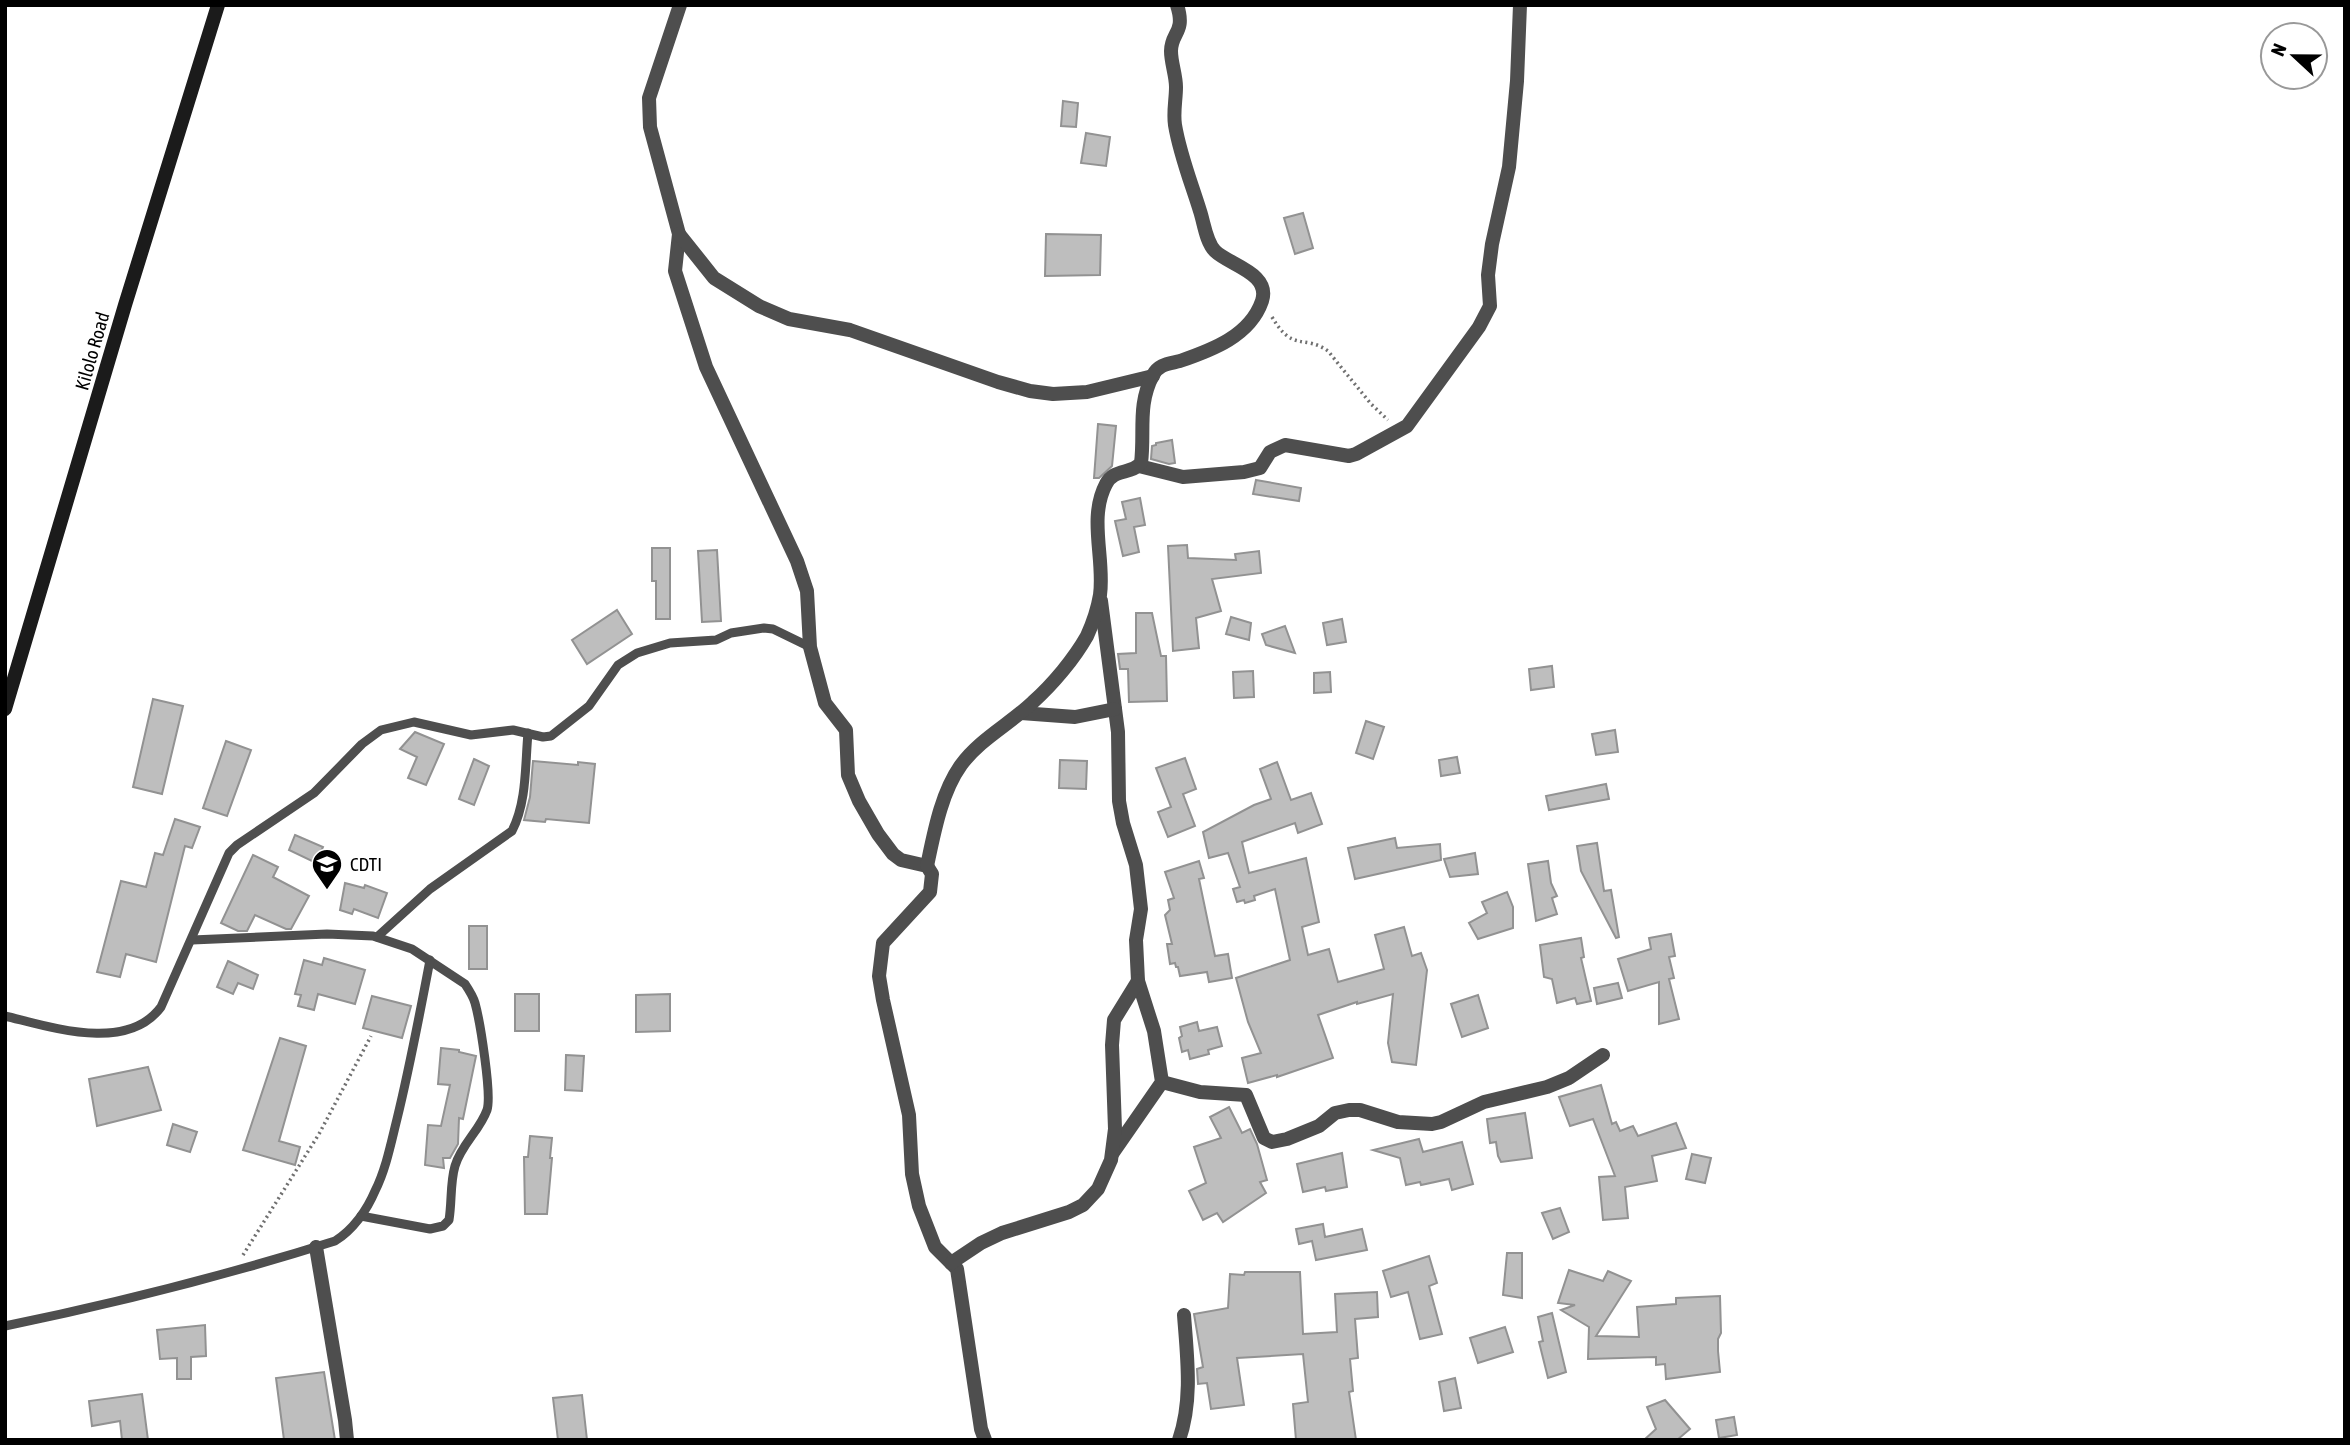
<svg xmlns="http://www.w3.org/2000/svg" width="2350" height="1445" font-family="'Asap Condensed',sans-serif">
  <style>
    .building { fill: #bebebe; stroke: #929292; stroke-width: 2 }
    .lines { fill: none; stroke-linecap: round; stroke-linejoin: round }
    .path { stroke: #707070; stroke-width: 3.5; stroke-dasharray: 2 3.5; stroke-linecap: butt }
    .lane { stroke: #4e4e4e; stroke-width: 9 }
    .street { stroke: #4e4e4e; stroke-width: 14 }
    .secondary { stroke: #1b1b1b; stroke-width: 14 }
    .labels { text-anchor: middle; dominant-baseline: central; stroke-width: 5; stroke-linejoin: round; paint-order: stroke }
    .street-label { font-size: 19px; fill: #000; stroke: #fff }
    .poi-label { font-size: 19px; fill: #000; stroke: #fff; text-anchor: start }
  </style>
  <rect width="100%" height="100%" fill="#fff"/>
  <g class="building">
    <path d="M1063,101L1078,103L1076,127L1061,126Z"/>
    <path d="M1086,133L1110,137L1106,166L1081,163Z"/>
    <path d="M1303,213L1313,248L1295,254L1284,218Z"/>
    <path d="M1046,234L1101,235L1100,275L1045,276Z"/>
    <path d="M1098,424L1116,426L1112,466L1099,478H1094Z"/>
    <path d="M1172,440L1175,463L1169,464L1151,459L1152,446L1156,445V443Z"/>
    <path d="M1256,480L1301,488L1299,501L1253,494Z"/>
    <path d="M1140,498L1145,525L1134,527L1139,552L1123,556L1115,521L1126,519L1122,502Z"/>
    <path d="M1187,545L1188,558L1236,560L1235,554L1259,551L1261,573L1212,579L1221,611L1196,618L1199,648L1173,651L1168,546Z"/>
    <path d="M652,548H670V619H656V581H652Z"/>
    <path d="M717,550L721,621L702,622L698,551Z"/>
    <path d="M617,610L632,634L587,664L572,640Z"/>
    <path d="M1136,613H1152L1161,656H1166L1167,701L1129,702L1128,669H1120L1118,654L1136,653Z"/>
    <path d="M1231,617L1251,623L1249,640L1226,634Z"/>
    <path d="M1342,619L1346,642L1327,645L1323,623Z"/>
    <path d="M1285,626L1295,653L1266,645L1262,634Z"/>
    <path d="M1552,666L1554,687L1531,690L1529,669Z"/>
    <path d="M1253,671L1254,697L1234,698L1233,672Z"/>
    <path d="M1330,672L1331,692L1314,693V673Z"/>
    <path d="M153,699L183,706L162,794L133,787Z"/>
    <path d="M1366,721L1384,727L1373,759L1356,753Z"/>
    <path d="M1615,730L1618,752L1596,755L1592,734Z"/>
    <path d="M415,732L444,744L426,785L408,778L417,757L400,749Z"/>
    <path d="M226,741L251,750L227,816L203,808Z"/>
    <path d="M1457,757L1460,773L1441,776L1439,760Z"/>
    <path d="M1185,758L1196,789L1183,794L1195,826L1168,837L1158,812L1171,807L1156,768Z"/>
    <path d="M474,759L489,766L474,805L459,799Z"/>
    <path d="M1060,760L1087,761L1086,789L1059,788Z"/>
    <path d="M533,761L578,765V762L595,764L589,823L546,819L545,822L524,820L530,797Z"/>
    <path d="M1277,762L1291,800L1311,793L1322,824L1298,833L1295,823L1242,842L1249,873L1306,858L1319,922L1302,927L1308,955L1329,949L1338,982L1384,969L1375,935L1404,927L1412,956L1421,953L1427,970L1416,1065L1392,1062L1388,1043L1393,994L1357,1004V1002L1318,1015L1333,1058L1277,1077V1075L1248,1083L1242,1058L1261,1053L1248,1022L1236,978L1290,960L1275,889L1254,896L1255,900L1245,903L1244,900L1237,902L1233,889L1240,887L1228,853L1209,858L1203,832L1254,805L1271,799L1260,769Z"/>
    <path d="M1606,784L1609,799L1549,810L1546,796Z"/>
    <path d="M175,819L200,827L192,848L185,846L156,962L126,954L120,977L97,972L121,881L146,887L155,853L163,855Z"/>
    <path d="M295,835L323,847L316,863L289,850Z"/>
    <path d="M1395,838L1397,848L1440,844L1441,860L1355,879L1348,848Z"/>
    <path d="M1597,843L1604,891L1611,890L1619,937L1616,938L1581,871L1577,846Z"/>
    <path d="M1475,853L1478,874L1450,877L1444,859Z"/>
    <path d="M253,855L278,867L273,877L309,896L291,929H286L255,915L247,931H238L221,923Z"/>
    <path d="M1199,861L1204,878L1199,879L1215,956L1228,954L1232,978L1209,982L1207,972L1180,976L1178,967H1176L1175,963L1170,964L1167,944H1172L1165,915L1170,910L1168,900L1174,898L1165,872Z"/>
    <path d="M1548,861L1551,883L1557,896L1552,898L1557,914L1536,921L1528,864Z"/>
    <path d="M345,883L364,888L365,885L387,893L378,918L354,909L352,914L340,910Z"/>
    <path d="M1507,892L1513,907V928L1478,939L1469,923L1487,913L1482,902Z"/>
    <rect x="469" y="926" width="18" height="43"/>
    <path d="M1671,934L1675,956L1669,957L1674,978L1669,979L1679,1019L1659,1024V982L1628,991L1618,959L1651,949L1649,938Z"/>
    <path d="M1581,938L1584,957L1581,958L1591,1001L1577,1004L1575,998L1557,1003L1552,979L1544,977L1540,945Z"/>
    <path d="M324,958L365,970L355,1004L318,994L314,1010L298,1006L301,995L295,994L304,960L322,965Z"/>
    <path d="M228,961L258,975L253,989L238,983L233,994L217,987Z"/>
    <path d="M1618,983L1622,998L1597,1004L1594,988Z"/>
    <rect x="515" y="994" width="24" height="37"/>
    <path d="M670,994V1031L636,1032V995Z"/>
    <path d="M1478,995L1488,1028L1462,1037L1451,1004Z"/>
    <path d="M372,996L411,1006L402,1038L363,1028Z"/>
    <path d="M1197,1022L1199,1031L1217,1027L1222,1046L1208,1050L1209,1054L1190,1059L1188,1050L1182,1052L1179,1038L1182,1036L1180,1027Z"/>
    <path d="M280,1038L306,1046L279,1141L300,1147L295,1165L243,1150Z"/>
    <path d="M441,1048L459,1050V1052L476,1056L463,1119L459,1118L458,1144L450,1158H443L444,1168L425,1165L428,1125L441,1126L450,1085L438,1084Z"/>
    <path d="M566,1055L584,1056L582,1091L565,1090Z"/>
    <path d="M148,1067L161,1110L97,1126L89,1079Z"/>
    <path d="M1601,1085L1612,1124L1616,1122L1620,1131L1633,1126L1638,1136L1676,1123L1686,1148L1652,1156L1657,1181L1625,1187L1628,1218L1603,1220L1599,1177L1615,1176L1593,1119L1570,1126L1559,1097Z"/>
    <path d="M1229,1107L1242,1133L1250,1129L1257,1144L1267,1180L1260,1182L1266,1193L1223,1222L1217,1213L1203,1220L1189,1191L1206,1183L1194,1147L1221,1138L1210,1117Z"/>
    <path d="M1525,1113L1532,1158L1501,1162L1498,1156L1496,1142L1490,1143L1487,1119Z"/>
    <path d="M173,1124L197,1132L190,1152L167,1145Z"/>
    <path d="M530,1136L552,1138L550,1158H552L547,1214H525L524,1157H528Z"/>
    <path d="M1419,1139L1423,1152L1462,1142L1473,1184L1452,1190L1449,1179L1421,1185L1420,1182L1406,1185L1400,1158L1373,1150Z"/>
    <path d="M1342,1153L1347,1187L1326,1191L1325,1187L1303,1192L1297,1164Z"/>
    <path d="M1692,1154L1711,1158L1705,1183L1686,1179Z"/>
    <path d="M1560,1208L1569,1232L1553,1239L1542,1213Z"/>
    <path d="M1323,1224L1325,1237L1362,1229L1367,1250L1316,1260L1312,1241L1299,1244L1296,1229Z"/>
    <path d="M1507,1253H1522V1298L1503,1295Z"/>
    <path d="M1429,1256L1437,1283L1429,1286L1442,1334L1420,1339L1408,1292L1391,1297L1383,1271Z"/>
    <path d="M1569,1270L1603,1281L1608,1271L1631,1281L1596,1336L1639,1337L1637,1307L1676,1304V1298L1720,1296L1721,1333L1718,1339V1351L1720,1372L1666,1379L1665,1364L1656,1365V1357L1588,1359L1589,1327L1561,1310L1575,1305L1558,1303Z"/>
    <path d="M1245,1272H1300L1303,1334L1337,1332L1335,1294L1377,1292L1378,1317L1355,1319L1358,1358L1350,1359L1353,1391L1349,1392L1356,1440H1296L1293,1404L1308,1402L1303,1354L1237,1358L1244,1405L1211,1409L1207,1383L1198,1384L1197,1369L1203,1367L1194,1314L1228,1308L1230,1274L1244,1275Z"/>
    <path d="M1552,1313L1566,1372L1548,1378L1539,1342L1543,1341L1538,1317Z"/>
    <path d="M205,1325L206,1356L191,1357V1379H177V1358L160,1359L157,1330Z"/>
    <path d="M1505,1327L1513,1352L1478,1363L1470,1338Z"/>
    <path d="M324,1372L335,1440H284L276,1378Z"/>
    <path d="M1455,1378L1461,1408L1444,1411L1439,1382Z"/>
    <path d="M142,1394L148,1440H122L120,1421L92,1426L89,1401Z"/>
    <path d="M582,1395L587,1440H558L553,1398Z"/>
    <path d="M1665,1400L1690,1429L1677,1440H1644L1656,1429L1647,1407Z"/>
    <path d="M1734,1417L1737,1435L1719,1438L1716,1420Z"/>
  </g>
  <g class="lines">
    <g class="path">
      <path d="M1272,317C1293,353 1304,334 1328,351L1371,404L1388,420"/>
      <path d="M243,1255L319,1134L371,1036"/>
    </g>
    <g class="lane">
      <path d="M377,937L430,889L512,831C527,802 525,765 528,733"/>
      <path d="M192,940L327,934L373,936L412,949L465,984C469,990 473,996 475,1003C480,1021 492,1095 487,1110C480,1130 461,1145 455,1166C450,1183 452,1202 449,1220L443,1226L430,1229L361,1216"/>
      <path d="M5,1016C51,1027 127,1053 161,1007L229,853L237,845L314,793L362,744L381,730L414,722L471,735L513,730L543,737L551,736L589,706L618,665L637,653L670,643L716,640L731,633L764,628L773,629L810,647"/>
      <path d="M5,1326C117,1303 227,1275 335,1241C353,1230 367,1210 375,1191C386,1169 391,1143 397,1119C410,1066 420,1013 430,960"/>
    </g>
    <g class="street">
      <path d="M680,5L649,98L650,127L679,234L675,271L706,367L797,561L807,591L810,647L825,703L846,730L848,775L859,801L878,834L893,854L901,860L927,866L932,874L930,892L883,943L879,976L883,1000L909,1115L912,1174L919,1206L935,1247L957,1269L981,1429L985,1440"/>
      <path d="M679,234L714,278L759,306L789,319L850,330L998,382L1030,391L1053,394L1087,392L1153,376"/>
      <path d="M1139,466L1183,477L1244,472L1260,468L1270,452L1285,445L1349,456L1356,454L1407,426L1479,327L1490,306L1488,275L1492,244L1509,167L1517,81L1520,5"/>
      <path d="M1101,601L1118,732L1119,801L1123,823L1136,865L1141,909L1136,940L1138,981L1154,1031L1162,1082L1112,1154"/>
      <path d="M1021,713L1075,717L1115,709"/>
      <path d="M927,866C934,833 941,793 961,765C980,739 1010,724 1033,702C1053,684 1074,659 1087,636C1092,625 1098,607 1100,595C1105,559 1088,518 1106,484C1114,468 1131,475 1141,463C1145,432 1137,405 1153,375C1159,364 1168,364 1180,361C1212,350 1250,336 1262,301C1271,273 1229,265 1215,251C1206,242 1204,223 1200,211C1191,182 1180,155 1175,125C1173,112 1176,100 1176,87C1176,75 1171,63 1171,51C1171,32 1186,33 1177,5"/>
      <path d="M1162,1082L1200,1092L1246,1095L1264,1138L1272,1142L1287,1139L1319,1126L1335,1113L1349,1110H1360L1398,1122L1432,1124L1441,1122L1484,1102L1547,1087L1569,1078L1603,1055"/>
      <path d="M316,1247L345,1420L347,1440"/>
      <path d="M951,1263L981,1243L1002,1233L1069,1212L1083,1205L1098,1189L1111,1160L1115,1129L1112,1045L1114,1020L1138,981"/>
      <path d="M1179,1440C1193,1400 1187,1356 1184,1315"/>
    </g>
    <path class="secondary" d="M5,709L125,305L218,5"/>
  </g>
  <defs>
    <g id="school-pin" transform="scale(1.575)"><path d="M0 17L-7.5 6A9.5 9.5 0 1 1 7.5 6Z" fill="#000" stroke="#fff"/><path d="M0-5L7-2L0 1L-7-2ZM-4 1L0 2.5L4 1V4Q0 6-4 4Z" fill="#fff"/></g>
  </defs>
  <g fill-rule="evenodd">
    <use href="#school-pin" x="327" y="864"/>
  </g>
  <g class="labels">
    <g class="street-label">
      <text transform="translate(92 351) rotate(-74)">Kilolo Road</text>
    </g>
    <g class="poi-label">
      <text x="350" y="864">CDTI</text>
    </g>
  </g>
  <rect width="2350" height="1445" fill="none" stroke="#000000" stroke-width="14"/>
  <g transform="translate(2294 56) rotate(292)"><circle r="33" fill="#ffffff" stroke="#999999" stroke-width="2"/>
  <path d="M0-5L12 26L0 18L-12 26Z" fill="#000000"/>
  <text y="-10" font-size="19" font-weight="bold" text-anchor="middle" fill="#000000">N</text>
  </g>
</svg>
